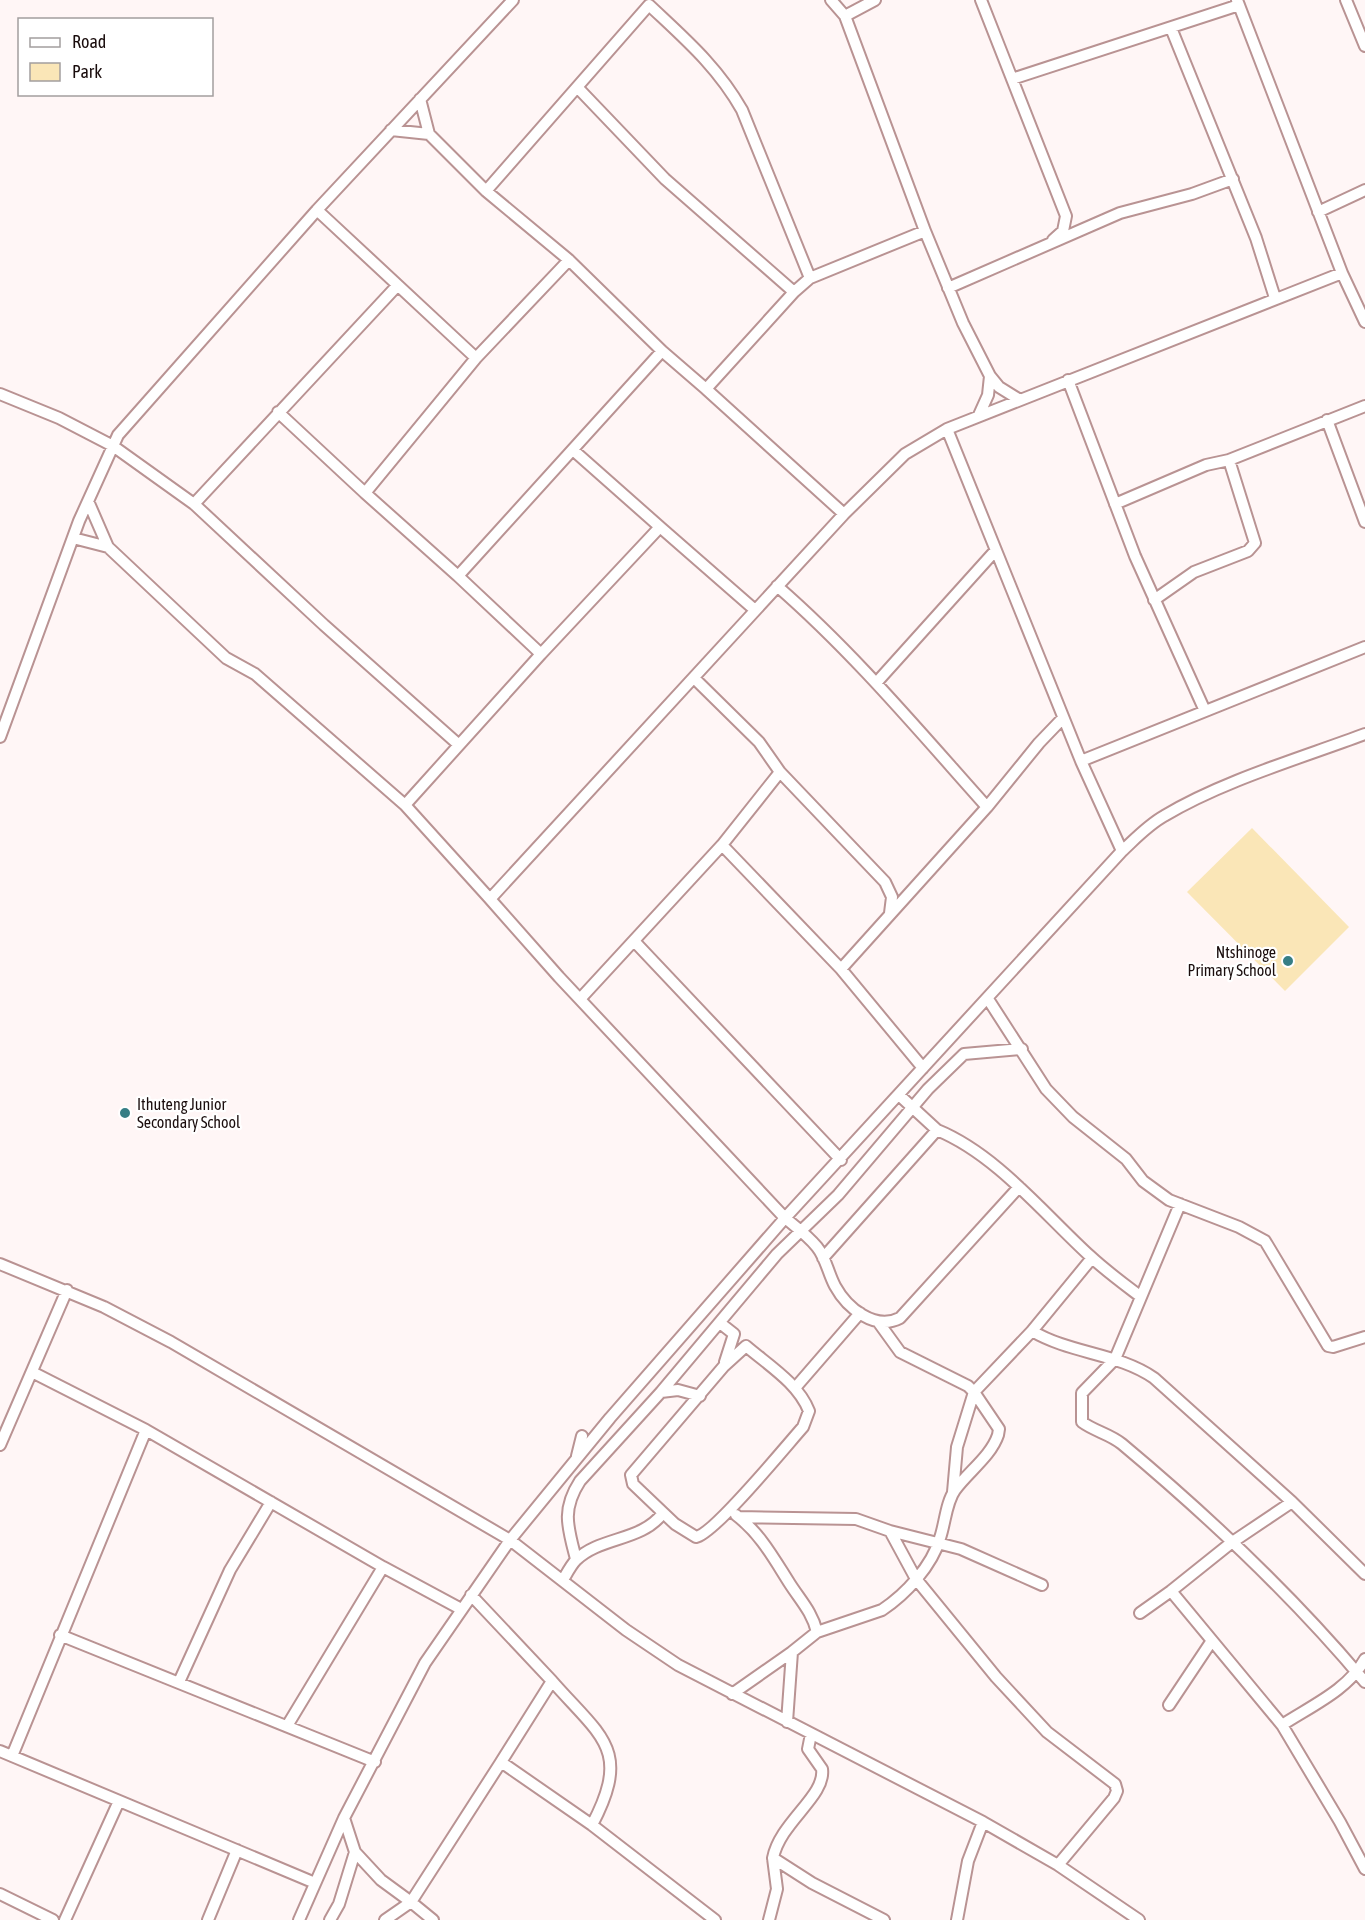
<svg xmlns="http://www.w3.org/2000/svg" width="1365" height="1920" font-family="'Asap Condensed',sans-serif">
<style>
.green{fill:#fae6b7}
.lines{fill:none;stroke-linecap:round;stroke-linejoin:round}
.minor-casing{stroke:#b99393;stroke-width:14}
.minor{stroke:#fff;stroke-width:10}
.poi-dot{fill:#367e85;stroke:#fff;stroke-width:2}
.labels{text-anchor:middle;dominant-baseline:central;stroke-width:4.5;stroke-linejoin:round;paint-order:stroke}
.poi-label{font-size:16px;fill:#1a0d0d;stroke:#fff;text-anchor:end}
</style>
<rect width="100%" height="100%" fill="#fff6f6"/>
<path class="green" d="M1252 828 1349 927 1285 991 1187 892Z"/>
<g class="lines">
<defs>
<path id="minor" d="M831 0 845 16 925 231 963 323 990 376 988 395 979 415
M981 0 1066 216 1063 231 1053 240
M1237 0 1342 273
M1346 0 1365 46
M845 16 875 0
M1171 28 1256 238 1275 298
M1012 79 1239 5
M577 87 665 179 794 292
M420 99 429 134 486 191 569 260 662 351 706 389
M391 130 429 134
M486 191 649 5C685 39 717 66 742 110L810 278
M317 210 476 358
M1318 212 1365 190
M948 288 1120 213 1192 194 1233 179
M990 376 999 387 1020 400
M1068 380 1135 556 1205 711
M0 394 59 418 113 446 194 504 396 287
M278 412 365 493
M1327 420 1365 522
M947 429 905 454 844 514 490 899 559 977 785 1218C796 1227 808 1236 817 1247 826 1258 828 1273 835 1286 847 1308 875 1331 900 1318L1019 1187
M1229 460 1365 406
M88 501 108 547 226 658 255 674 405 805 490 899
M194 504 324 625 459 745
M1115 504 1206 465 1229 460 1255 543 1248 551 1194 572 1154 600
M844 514 706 389 794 292 810 278 925 231
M660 527 755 610
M73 538 108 547
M458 576 365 493 476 358 569 260
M777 586C854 653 919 731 987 807
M541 654 660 527 573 450
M877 682 995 551
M0 737 79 521 118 435 317 210 513 0
M1081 761 1365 647
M780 772 885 882 892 897 890 913
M405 805 541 654 458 576 662 351
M722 845 841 969
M1122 851 1081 761 947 429 1342 273 1365 322
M634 941 841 1160
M580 999 722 845 780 772 759 742 694 678
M988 999 1046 1089 1073 1117 1126 1159 1143 1181 1169 1200 1239 1227 1265 1241 1328 1346 1333 1347 1365 1337
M923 1068 841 969 987 807 1039 743 1063 718
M937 1130C996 1154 1044 1214 1090 1256 1106 1271 1124 1284 1141 1297
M1180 1204 1115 1359 1082 1393V1422C1094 1431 1110 1434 1122 1444 1208 1516 1293 1596 1365 1682
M823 1258 937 1130 899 1095
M0 1264 104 1307 171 1342 510 1540 626 1630 678 1665 983 1822 1058 1865 1139 1920
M720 1323 734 1334 725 1362
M879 1323 900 1352 968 1386 974 1392 957 1447 953 1492
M1032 1331 1092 1258
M746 1346C768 1365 798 1383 809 1411L803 1427C786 1446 714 1534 696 1537L675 1524 633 1484 631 1475 724 1366Z
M32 1372 146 1430 383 1567 461 1609
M795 1388 860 1313
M661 1392 678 1390 700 1396
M0 1445 67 1290
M577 1456 582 1436
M1292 1502 1231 1543 1171 1591 1282 1725 1340 1822 1365 1869
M736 1515C761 1534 774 1559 790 1584 801 1601 812 1612 817 1632
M739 1517 856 1519 890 1531 961 1549 1042 1585
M890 1531 916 1579 996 1677 1047 1732 1115 1784 1117 1791 1114 1798 1058 1865
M576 1559C568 1528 561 1510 580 1481L661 1392 777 1254 838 1195 928 1089 964 1054 1022 1049
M563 1580C567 1573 571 1565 576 1560 601 1536 641 1542 663 1513
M471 1595 552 1681 501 1762 592 1825 715 1920
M1140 1613 1171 1591
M60 1635 375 1762
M552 1681C601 1737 632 1749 592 1825
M179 1682 230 1570 271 1502
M732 1694 792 1652
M1169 1705 1211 1642
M787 1722 792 1652 817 1632 882 1610C906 1594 932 1566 940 1538 945 1524 946 1502 955 1490 968 1472 991 1456 998 1435L999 1429 974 1392 1032 1331C1071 1354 1118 1353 1154 1378L1292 1502 1365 1574
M1282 1725C1311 1706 1348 1690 1365 1659
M287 1726 383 1567
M811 1734 808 1749 822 1769C826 1796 780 1822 773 1858L812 1883 884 1920
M0 1751 315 1883
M12 1756 146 1430
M344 1818 355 1852 381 1880 411 1902 501 1762
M0 1894 53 1920
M65 1920 119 1801
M208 1920 237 1850
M299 1920 344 1818 425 1663 510 1540 610 1418 785 1218 1122 851C1135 839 1148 825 1164 816 1222 781 1301 758 1365 734
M330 1920 339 1904 355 1852
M385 1920 411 1902 433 1920
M769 1920 777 1889 773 1858
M957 1920 968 1861 983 1822"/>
</defs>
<use href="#minor" class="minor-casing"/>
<use href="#minor" class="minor"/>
</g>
<g class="poi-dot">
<circle cx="1288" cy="961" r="6"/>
<circle cx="125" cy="1113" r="6"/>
</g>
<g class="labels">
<g class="poi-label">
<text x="1276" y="952">Ntshinoge<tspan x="1276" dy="18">Primary School</tspan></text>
<text x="137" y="1104" text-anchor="start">Ithuteng Junior<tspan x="137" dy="18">Secondary School</tspan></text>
</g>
</g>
<rect x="18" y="18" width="195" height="78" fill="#ffffff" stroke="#a39e9e" stroke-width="1.5"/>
<rect x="30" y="38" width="30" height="9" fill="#ffffff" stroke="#a39e9e" stroke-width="1.5"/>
<text x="72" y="48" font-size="18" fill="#1a0d0d">Road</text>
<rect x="30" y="63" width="30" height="18" fill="#fae6b7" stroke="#a39e9e" stroke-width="1.5"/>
<text x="72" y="78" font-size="18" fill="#1a0d0d">Park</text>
</svg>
